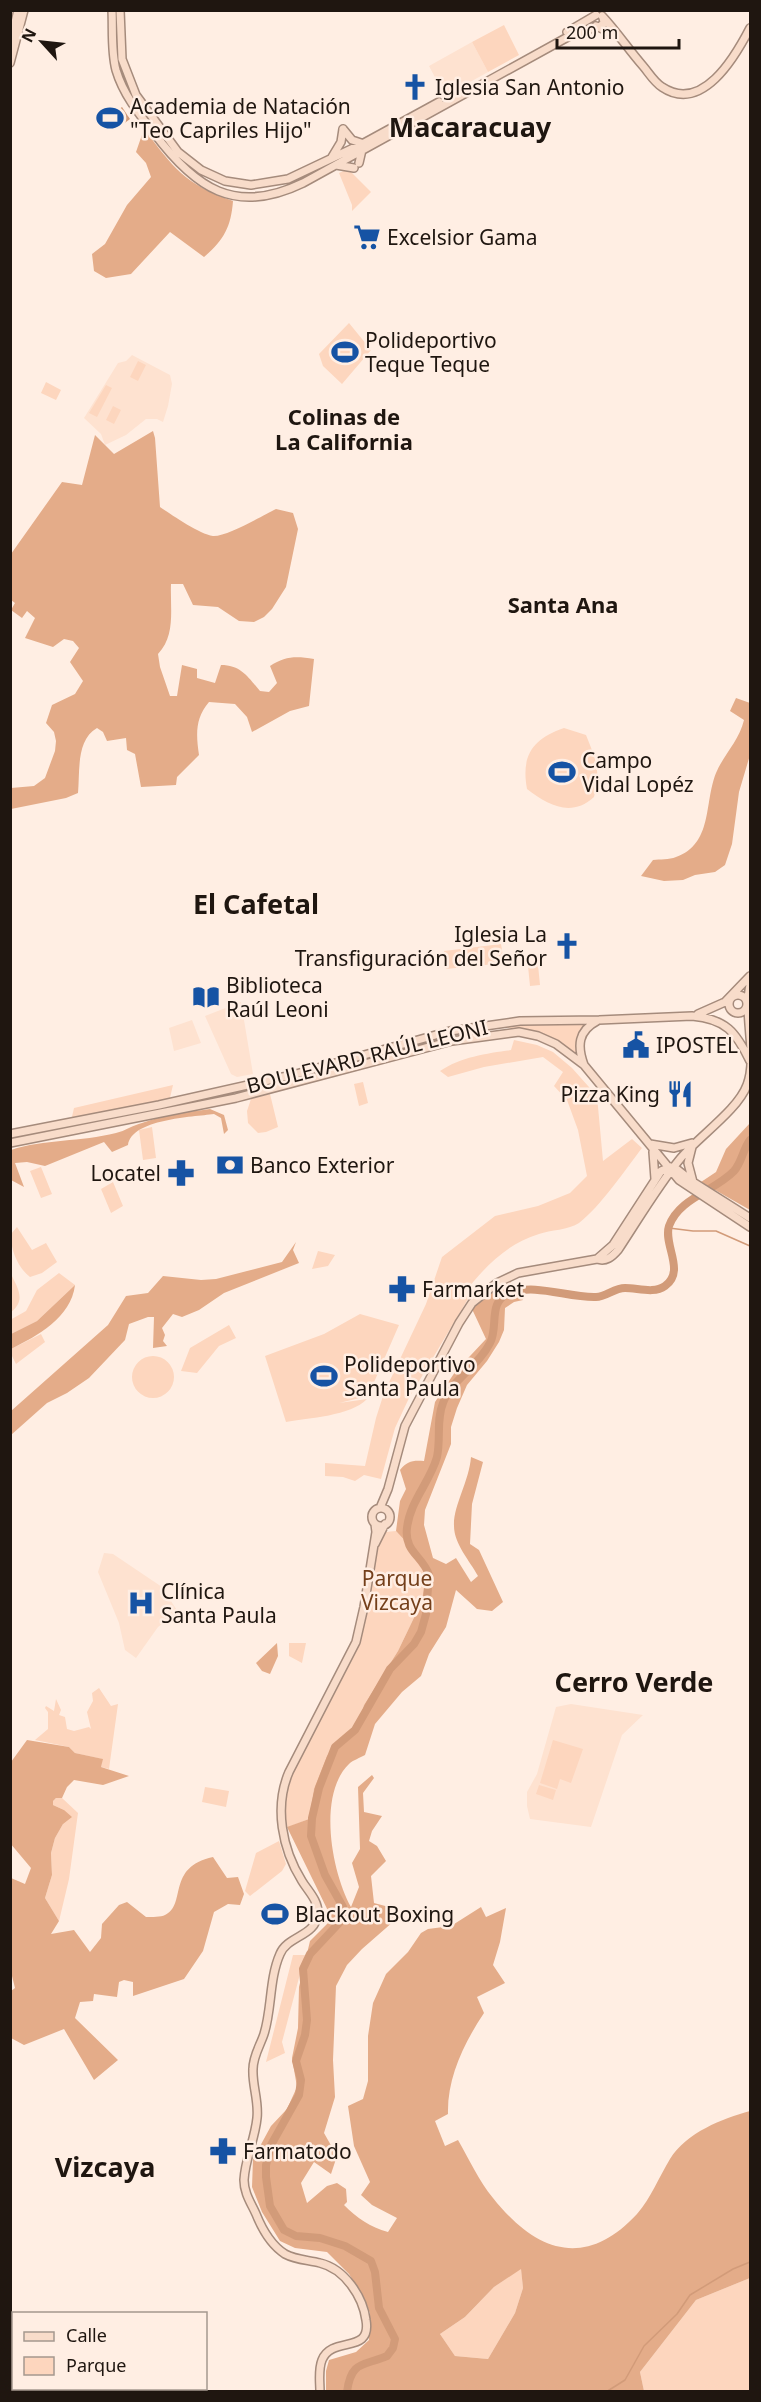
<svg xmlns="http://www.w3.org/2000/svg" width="761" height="2402" font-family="'Noto Sans',sans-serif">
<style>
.built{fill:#fee2d0}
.green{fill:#fdd6be}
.forest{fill:#e4ac89;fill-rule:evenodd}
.water{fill:#d29b79}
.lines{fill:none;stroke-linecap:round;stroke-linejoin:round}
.stream{stroke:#d29b79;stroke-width:1.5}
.river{stroke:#d29b79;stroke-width:8}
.secondary-casing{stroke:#a58b7c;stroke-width:10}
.secondary{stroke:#f8dcca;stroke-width:7}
.labels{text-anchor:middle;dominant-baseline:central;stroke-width:5;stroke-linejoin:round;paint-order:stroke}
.poi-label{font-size:21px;fill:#1f1610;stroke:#ffeee3;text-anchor:start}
.street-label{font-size:21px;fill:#1f1610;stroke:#ffeee3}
.park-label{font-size:21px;fill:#743f1a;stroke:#ffeee3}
.neighbourhood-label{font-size:22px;font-weight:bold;fill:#1f1610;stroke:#ffeee3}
.district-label{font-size:27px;font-weight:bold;fill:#1f1610;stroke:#ffeee3}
</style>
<rect width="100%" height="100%" fill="#ffeee3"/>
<path class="built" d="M472 42 488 72 445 96 429 66Z
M132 355 170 375 172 384 168 406 163 422 157 419H146L126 435 105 445 101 434 84 418 118 363 126 361Z
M241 1002 253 1074 237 1077 231 1074 205 1016Z
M192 1020 201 1043 174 1051 169 1028Z
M104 1553 113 1554 162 1587 178 1612 158 1627 136 1658 125 1650 119 1623 98 1572Z
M571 1704 643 1715 622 1735 591 1827 530 1819 527 1806V1792L537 1774 556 1707Z"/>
<path class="green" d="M504 25 519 55 488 72 472 42Z
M348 169 371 192 352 211V205L339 173Z
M349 323 371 350 342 384 323 366 319 354Z
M138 361 146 365 138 381 130 377Z
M46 382 61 390 56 400 41 393Z
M106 385 112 388 97 417 89 413Z
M113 406 121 410 114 424 106 420Z
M564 728 586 735C596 760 601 771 594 797 571 818 548 805 527 789 521 756 532 739 564 728Z
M501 944 504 963 446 969 444 951Z
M538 965 540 985 530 986 528 966Z
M515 1023H588L577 1043 578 1056C556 1037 532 1028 504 1028V1025Z
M514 1040 537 1045 553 1052 572 1068 597 1096 603 1161 632 1139 642 1148C625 1170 600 1207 579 1223 569 1230 550 1230 539 1234 506 1244 485 1267 464 1293L468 1299 409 1398 395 1428 381 1479 364 1475 355 1481 343 1477 325 1476V1463L365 1466 376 1418 384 1393 426 1304 442 1257 495 1216 538 1206 570 1193 587 1176 578 1130 567 1100 554 1086 563 1072 543 1057 484 1067 448 1077 440 1071C460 1057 488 1053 511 1050Z
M363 1082 368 1103 359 1106 354 1084Z
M173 1085 169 1102 71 1121 74 1108Z
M270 1094 278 1127 266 1132 258 1133 248 1123 247 1111 251 1099Z
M152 1127 156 1158 143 1160 139 1130Z
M41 1167 52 1194 41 1198 30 1171Z
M113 1182 123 1206 111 1213 101 1189Z
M17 1227 32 1250 46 1243 57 1262 42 1273 30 1277C18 1268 10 1249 11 1234Z
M318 1251 335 1255 328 1266 312 1269Z
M10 1272C17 1287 27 1300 11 1312Z
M59 1273 75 1285 37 1321 11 1334 10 1320 26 1311 37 1290Z
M360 1314 399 1325 368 1396 339 1403 367 1399C351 1416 308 1418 286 1422L265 1356 324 1334Z
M229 1325 236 1338 219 1346 197 1373 181 1371 190 1348Z
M41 1334 45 1342 16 1364 11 1354V1349Z
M132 1377a21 21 0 1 1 42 0a21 21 0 1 1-42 0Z
M396 1531 408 1544 426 1573 422 1601 398 1651 364 1705 360 1719 340 1740 314 1789 309 1819 286 1828 283 1815 288 1779 354 1655 360 1640 379 1542 385 1532Z
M289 1643H306L302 1663 289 1656Z
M99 1688 111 1706 118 1704 109 1769 101 1767 102 1759 75 1753 69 1747 35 1740 48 1729V1712L45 1708 46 1706 54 1711 56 1699 61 1710 59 1715 65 1717 67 1729 74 1731 89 1727 91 1729 87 1712 93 1701 92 1693Z
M553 1740 583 1749 571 1783 560 1779 557 1789 540 1783Z
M539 1785 556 1790 553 1800 536 1794Z
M205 1787 229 1791 226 1807 202 1802Z
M56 1798H62L78 1813 69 1879 59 1921 45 1898 52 1875 51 1853 55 1838 63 1824 64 1810 53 1805V1801Z
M279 1841 286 1864 282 1871 250 1896 245 1891 256 1853Z
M293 1955H305L282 2042 285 2053 266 2062Z
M521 2268 523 2288 515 2313 488 2359 455 2356 440 2334 465 2317 494 2287Z
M750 2278V2391H644L640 2372 696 2300Z"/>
<path class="forest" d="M144 129C174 168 184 184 233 201 231 227 224 240 204 257L170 232 131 274 106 278 94 271 92 254 105 244 127 205 151 177 146 163 136 152Z
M153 431 155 438 160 507C172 515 199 534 213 536 226 537 262 516 276 509L293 513 298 529 286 587 272 609 264 617 254 622 239 621 218 607 193 605 183 584H171C170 609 176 635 158 654L160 667 170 696H177L182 665 197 669V678L215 683 221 665C241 665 248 677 260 691L269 692 277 683 270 666C285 656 296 656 314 659L309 706 290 711 252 732 247 717 235 704 209 702C195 718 196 735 199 755L177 777 176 785 141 787 135 754 127 750 126 738 107 741 103 732 97 728C76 740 80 771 78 793L66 798 11 809V788L34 786 45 778 55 751 56 741 54 732 46 723 52 705 75 694 83 681 70 662 79 648 73 641 64 639 53 647 25 638 35 618 27 611 22 618 11 610 15 603 11 600V554L62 482 82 485 95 435 114 454Z
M736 698 750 703V755L739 792 732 844 725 865 715 872 695 875 683 880 664 881 641 876 653 860C660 859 669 860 676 857 713 844 704 803 716 773 724 754 739 741 744 720L730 711Z
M210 1109 224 1115 228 1130 224 1134 221 1118 214 1114C192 1117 132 1119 128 1145L112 1152 104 1142 45 1166 27 1162 15 1163 24 1187 11 1180V1150C44 1139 81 1142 116 1133 125 1131 133 1125 142 1123 164 1115 187 1112 210 1109Z
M750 1123V1210L701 1182 716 1172 726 1149Z
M296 1242 293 1250 299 1263 224 1293 199 1310 182 1317 173 1314 162 1328 165 1335 163 1341 167 1346 153 1348 154 1317H148L129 1324 125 1340 89 1378 67 1393 47 1403 11 1435V1411L108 1325 126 1296 148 1293 163 1276 201 1280 216 1279 282 1262Z
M507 1277 523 1300 514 1302 505 1308 504 1330 499 1342 487 1361 467 1385 457 1408 451 1427V1444L425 1510 424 1525 433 1558 446 1564 456 1558 471 1582 478 1576C470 1561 454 1544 454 1526 453 1506 469 1482 471 1457L483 1462 472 1504 470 1544 479 1550 503 1602 492 1611 477 1609 456 1590 446 1627 429 1654 421 1676 402 1692 375 1724 365 1755C360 1758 353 1760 349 1764 317 1795 332 1873 351 1907L359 1887 352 1863 360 1849 358 1787 372 1775 374 1778 363 1793 364 1812 382 1816 372 1831 369 1841 377 1846 386 1861 371 1876 374 1903 389 1907 394 1921 362 1949 347 1965 336 1986 333 2060 335 2097 324 2133 337 2156 331 2174 314 2162 301 2183 307 2203 327 2186 337 2183 346 2189 347 2202 344 2205C357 2218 370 2227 388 2232L397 2218 372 2205 361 2195 370 2182 354 2146 348 2106 363 2099 368 2081V2036L373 2003 386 1974 408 1952 421 1933 428 1929 451 1926 481 1907 486 1917 506 1908 500 1942 493 1965 505 1983 477 1997 484 2013C464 2043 447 2078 448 2114L435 2121 445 2146 458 2140C469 2159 479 2181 493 2198 536 2252 585 2270 637 2214 651 2198 659 2177 670 2159 687 2132 722 2119 750 2111V2278L696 2300 640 2372 644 2391H326V2371L329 2360 356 2352 369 2340 370 2313 364 2298 349 2274 327 2252 295 2248 280 2241 262 2212 252 2187 253 2159 271 2126 287 2109 297 2087 292 2058 298 2028 299 1987 310 1941 332 1919 287 1827 309 1819 314 1789 327 1756 360 1719 364 1705 398 1651 422 1601 426 1573 408 1544 396 1531 400 1501 406 1489 400 1470C407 1461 413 1460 424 1461L435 1402 455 1372 486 1339 472 1309 489 1290ZM521 2269 523 2288 515 2313 488 2359 455 2356 440 2334 465 2317 494 2287Z
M75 1285C71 1318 37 1336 11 1349V1334L37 1321Z
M277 1643 278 1656 270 1674 262 1671 256 1663Z
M27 1740 69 1747 75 1753 103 1759 101 1767 129 1776 103 1785 74 1780 67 1787 62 1798H56L53 1801V1805L64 1810 72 1817 63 1824 55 1838 51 1853 52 1875 45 1898 59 1921 51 1934 74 1930 90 1952 101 1938 102 1924 119 1905 127 1902 146 1917C152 1917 161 1917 165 1915 187 1905 166 1867 213 1857L227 1878 238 1877 244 1894 240 1905 228 1904 214 1912 203 1951 184 1979 133 1996V1982L124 1980 119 1982 117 1997 94 1994 93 2001 80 2002 75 2018 118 2060 94 2080 64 2029 24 2045 11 2038V1991L15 1988 10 1968 11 1878 25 1884 31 1868 10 1843 11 1762Z"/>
<path class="water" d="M122 107 130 119 122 125 114 113Z"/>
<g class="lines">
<path class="stream" d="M669 1228 693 1231H716L750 1246
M606 2392 625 2380 644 2346 677 2314 690 2295 733 2269 750 2262"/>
<path class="river" d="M347 2392C351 2360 364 2366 387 2356L393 2348 395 2339 379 2308 375 2272 371 2261 345 2246 320 2238 296 2236 284 2230 270 2206 266 2177V2165L271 2145 299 2095 301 2080 296 2061 305 2035 307 2020 303 1969 310 1954 340 1922 343 1907 325 1875 311 1836 312 1818 319 1788 335 1747 355 1730 390 1669 414 1644 421 1632 426 1614 429 1575C423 1556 404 1552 407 1528 410 1501 430 1482 437 1457 441 1439 436 1420 443 1403 451 1380 478 1367 490 1343 499 1326 487 1301 510 1293 536 1283 568 1298 596 1297 606 1297 614 1288 625 1288 638 1288 654 1294 665 1286 686 1271 663 1245 669 1226 679 1198 715 1191 734 1171 742 1162 743 1149 750 1140"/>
<defs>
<path id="secondary" d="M112 10C113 30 111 51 116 70 123 94 139 114 154 133 195 188 235 216 303 183L575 33 601 26 604 22 603 18
M120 10 122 59 136 95 178 152 201 170 225 181 251 185 288 179 364 143 439 102
M602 16C617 32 629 50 643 66 649 73 654 82 662 87 702 114 735 57 750 28
M596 26 618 36
M567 32 596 15
M10 43 18 10
M10 63 24 10
M343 129 352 140 361 143
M332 157 341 142 343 129
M359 163 362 150
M336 165 354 168
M729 1004a9 9 0 1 1 18 0a9 9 0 1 1-18 0Z
M698 1014 725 1002 750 976
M584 1065C577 1046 578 1031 597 1021
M10 1134 159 1105 296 1074 450 1031 520 1021 599 1020 692 1016C726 1019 736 1032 750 1061
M10 1143 236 1098 452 1041 519 1032 538 1036 556 1044 584 1065 679 1180 750 1227
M650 1144 674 1148 692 1143
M692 1147 688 1163 693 1182
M653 1152 655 1179
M674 1167 693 1182 750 1218
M597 1259 613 1245 661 1171 670 1167
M380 1508 388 1489 405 1426 459 1323 472 1303 497 1283 518 1273 597 1259C606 1262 612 1257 618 1250 638 1220 657 1187 680 1159 698 1137 738 1110 747 1085 758 1057 743 1016 750 985
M372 1517a9 9 0 1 1 18 0a9 9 0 1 1-18 0Z
M375 1544 385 1524
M320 2392C320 2381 318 2370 322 2360 332 2335 372 2355 366 2320 363 2297 345 2269 320 2263 309 2260 296 2260 285 2254 271 2245 262 2229 256 2214 251 2203 244 2193 244 2180 245 2159 255 2139 257 2118 259 2101 252 2085 253 2069 253 2056 260 2046 264 2034 272 2009 269 1979 280 1954 288 1935 316 1937 318 1913 318 1900 308 1891 302 1881 282 1849 274 1807 289 1772L356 1642 364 1607 376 1532 375 1524"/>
</defs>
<use href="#secondary" class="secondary-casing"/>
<use href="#secondary" class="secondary"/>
</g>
<defs>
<symbol id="church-bare" viewBox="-9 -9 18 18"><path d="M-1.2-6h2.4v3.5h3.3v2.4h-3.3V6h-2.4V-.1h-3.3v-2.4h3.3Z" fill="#1653a4" stroke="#ffeee3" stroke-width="2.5" paint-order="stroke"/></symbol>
<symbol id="stadium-bare" viewBox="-9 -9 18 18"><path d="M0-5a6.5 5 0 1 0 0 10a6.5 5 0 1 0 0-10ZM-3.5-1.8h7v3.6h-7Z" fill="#1653a4" stroke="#ffeee3" stroke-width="2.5" paint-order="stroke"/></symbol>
<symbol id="supermarket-bare" viewBox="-9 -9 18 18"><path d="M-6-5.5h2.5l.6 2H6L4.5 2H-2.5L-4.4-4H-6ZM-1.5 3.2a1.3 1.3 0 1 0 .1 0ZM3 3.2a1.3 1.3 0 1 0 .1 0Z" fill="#1653a4" stroke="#ffeee3" stroke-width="2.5" paint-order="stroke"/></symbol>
<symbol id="library-bare" viewBox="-9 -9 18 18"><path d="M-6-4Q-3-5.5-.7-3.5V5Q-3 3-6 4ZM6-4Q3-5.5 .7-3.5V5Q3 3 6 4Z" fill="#1653a4" stroke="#ffeee3" stroke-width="2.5" paint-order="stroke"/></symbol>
<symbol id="civic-bare" viewBox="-9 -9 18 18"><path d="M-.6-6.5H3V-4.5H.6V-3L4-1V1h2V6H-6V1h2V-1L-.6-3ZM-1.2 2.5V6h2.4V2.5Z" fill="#1653a4" stroke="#ffeee3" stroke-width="2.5" paint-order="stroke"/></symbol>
<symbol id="restaurant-bare" viewBox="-9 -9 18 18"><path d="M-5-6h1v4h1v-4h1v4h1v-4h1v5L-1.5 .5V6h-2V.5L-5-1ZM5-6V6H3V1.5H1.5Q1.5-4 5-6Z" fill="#1653a4" stroke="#ffeee3" stroke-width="2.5" paint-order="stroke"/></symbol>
<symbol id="bank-bare" viewBox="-9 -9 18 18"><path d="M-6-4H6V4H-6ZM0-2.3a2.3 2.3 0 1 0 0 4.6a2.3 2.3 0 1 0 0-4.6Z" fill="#1653a4" stroke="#ffeee3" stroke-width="2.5" paint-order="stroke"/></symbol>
<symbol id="pharmacy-bare" viewBox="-9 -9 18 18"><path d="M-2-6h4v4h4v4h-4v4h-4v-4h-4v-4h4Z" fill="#1653a4" stroke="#ffeee3" stroke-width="2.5" paint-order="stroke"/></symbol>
<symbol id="hospital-bare" viewBox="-9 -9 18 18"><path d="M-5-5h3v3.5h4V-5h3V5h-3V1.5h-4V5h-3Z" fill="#1653a4" stroke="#ffeee3" stroke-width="2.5" paint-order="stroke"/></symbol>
</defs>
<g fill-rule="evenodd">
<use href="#church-bare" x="396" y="68" width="38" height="38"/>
<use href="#stadium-bare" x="91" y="99" width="38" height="38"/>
<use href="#supermarket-bare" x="348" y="218" width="38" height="38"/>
<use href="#stadium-bare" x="326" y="333" width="38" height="38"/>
<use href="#stadium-bare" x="543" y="753" width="38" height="38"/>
<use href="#church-bare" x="548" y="927" width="38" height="38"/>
<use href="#library-bare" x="187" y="978" width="38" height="38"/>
<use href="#civic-bare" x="617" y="1026" width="38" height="38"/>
<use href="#restaurant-bare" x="661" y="1075" width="38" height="38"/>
<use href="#bank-bare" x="211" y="1146" width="38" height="38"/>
<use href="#pharmacy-bare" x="162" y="1154" width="38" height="38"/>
<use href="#pharmacy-bare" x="383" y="1270" width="38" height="38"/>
<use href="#stadium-bare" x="305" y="1357" width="38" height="38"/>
<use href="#hospital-bare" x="122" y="1584" width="38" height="38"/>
<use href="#stadium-bare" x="256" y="1895" width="38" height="38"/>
<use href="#pharmacy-bare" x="204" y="2132" width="38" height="38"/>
</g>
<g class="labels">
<g class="poi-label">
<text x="435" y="87">Iglesia San Antonio</text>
<text x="130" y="106">Academia de Natación<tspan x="130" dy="24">"Teo Capriles Hijo"</tspan></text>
<text x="387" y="237">Excelsior Gama</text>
<text x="365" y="340">Polideportivo<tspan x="365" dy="24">Teque Teque</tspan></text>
<text x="582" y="760">Campo<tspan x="582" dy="24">Vidal Lopéz</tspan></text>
<text x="547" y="934" text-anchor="end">Iglesia La<tspan x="547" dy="24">Transfiguración del Señor</tspan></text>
<text x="226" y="985">Biblioteca<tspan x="226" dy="24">Raúl Leoni</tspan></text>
<text x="656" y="1045">IPOSTEL</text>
<text x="660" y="1094" text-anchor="end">Pizza King</text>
<text x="250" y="1165">Banco Exterior</text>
<text x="161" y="1173" text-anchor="end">Locatel</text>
<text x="422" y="1289">Farmarket</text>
<text x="344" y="1364">Polideportivo<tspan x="344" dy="24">Santa Paula</tspan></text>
<text x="161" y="1591">Clínica<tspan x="161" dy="24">Santa Paula</tspan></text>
<text x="295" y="1914">Blackout Boxing</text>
<text x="243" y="2151">Farmatodo</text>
</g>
<g class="street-label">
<text transform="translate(367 1056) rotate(-14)">BOULEVARD RAÚL LEONI</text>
</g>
<g class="park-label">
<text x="397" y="1578">Parque<tspan x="397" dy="24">Vizcaya</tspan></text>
</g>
<g class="neighbourhood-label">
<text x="344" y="416">Colinas de<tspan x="344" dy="25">La California</tspan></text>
<text x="563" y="604">Santa Ana</text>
</g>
<g class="district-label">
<text x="470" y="126">Macaracuay</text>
<text x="256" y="903">El Cafetal</text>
<text x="634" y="1681">Cerro Verde</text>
<text x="105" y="2166">Vizcaya</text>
</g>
</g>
<rect width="761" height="2402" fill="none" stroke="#1f1610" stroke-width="24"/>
<rect x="12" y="2312" width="195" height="78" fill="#ffeee3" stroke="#a5988f" stroke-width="1.5"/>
<rect x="24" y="2332" width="30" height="9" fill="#f8dcca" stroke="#a5988f" stroke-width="1.5"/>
<text x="66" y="2342" font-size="18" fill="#1f1610">Calle</text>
<rect x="24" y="2357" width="30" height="18" fill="#fdd6be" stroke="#a5988f" stroke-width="1.5"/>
<text x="66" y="2372" font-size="18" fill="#1f1610">Parque</text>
<g transform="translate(42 42) rotate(297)" stroke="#ffeee3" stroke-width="4.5" paint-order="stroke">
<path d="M0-4.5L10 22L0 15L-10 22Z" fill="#1f1610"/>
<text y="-9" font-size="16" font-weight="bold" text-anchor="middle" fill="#1f1610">N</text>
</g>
<path d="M557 39v9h122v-9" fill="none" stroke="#1f1610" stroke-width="3"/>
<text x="566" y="39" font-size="18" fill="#1f1610" stroke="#ffeee3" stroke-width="4.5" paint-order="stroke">200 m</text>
</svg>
